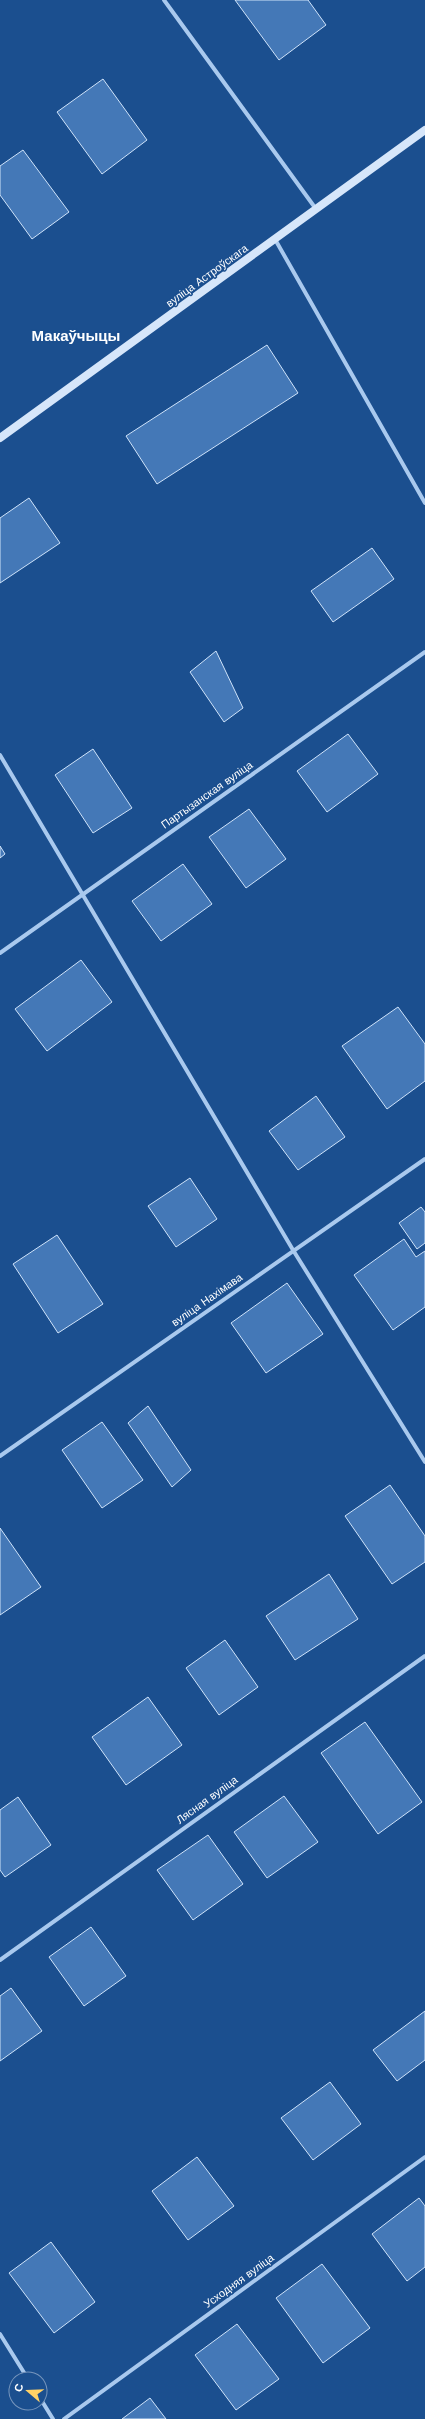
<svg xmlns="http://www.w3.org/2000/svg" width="425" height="2419" font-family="'Work Sans',sans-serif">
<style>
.building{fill:#4478b7;stroke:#cfe3fa}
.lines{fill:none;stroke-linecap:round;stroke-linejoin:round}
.street{stroke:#a9c9ee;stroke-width:4}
.secondary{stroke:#d6e6fa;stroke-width:8}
.labels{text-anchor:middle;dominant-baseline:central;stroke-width:3;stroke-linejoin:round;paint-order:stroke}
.street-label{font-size:11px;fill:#fff;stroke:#1b4f8f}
.district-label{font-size:15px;font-weight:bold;fill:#fff;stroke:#1b4f8f}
</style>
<rect width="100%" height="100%" fill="#1b4f8f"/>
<path class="building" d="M235 0H308L326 25 279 60Z
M103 79 147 140 102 174 57 112Z
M23 150 69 212 32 239 0 195V166Z
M267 345 298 393 157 484 126 436Z
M29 498 60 543 0 583V518Z
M372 548 394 579 333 622 311 591Z
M216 651 243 708 224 722 190 672Z
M348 734 378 774 327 812 297 771Z
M93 749 132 808 93 833 55 775Z
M249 809 286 859 246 888 209 837Z
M0 846 5 854 0 858Z
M183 864 212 904 161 941 132 901Z
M81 960 112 1002 47 1051 15 1009Z
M398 1007 425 1044V1081L387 1109 342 1046Z
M316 1096 345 1137 298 1170 269 1131Z
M190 1178 217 1219 176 1247 148 1206Z
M421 1207 425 1212V1243L417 1249 399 1223Z
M57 1235 103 1304 58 1333 13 1264Z
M404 1239 416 1257 425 1251V1307L393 1330 354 1275Z
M287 1283 323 1334 266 1373 231 1323Z
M148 1406 191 1470 172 1487 128 1423Z
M102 1422 143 1480 102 1508 62 1450Z
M390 1485 425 1536V1562L392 1584 345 1516Z
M0 1528 41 1587 0 1615Z
M329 1574 358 1619 295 1660 266 1616Z
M225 1640 258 1687 219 1715 186 1668Z
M148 1697 182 1745 126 1785 92 1737Z
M365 1722 422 1802 378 1834 321 1753Z
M284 1796 318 1842 267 1878 234 1832Z
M18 1797 51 1845 5 1877 0 1870V1810Z
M208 1835 243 1884 193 1920 157 1870Z
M91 1927 126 1976 84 2006 49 1957Z
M11 1988 42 2031 0 2061V1996Z
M425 2011V2060L397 2081 373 2050Z
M330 2082 361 2124 313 2160 281 2118Z
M197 2157 234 2206 188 2240 152 2191Z
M419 2198 425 2206V2267L407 2281 372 2234Z
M51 2242 95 2302 54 2333 9 2273Z
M322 2264 370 2328 323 2363 276 2298Z
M237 2324 279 2379 236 2410 195 2355Z
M150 2398 166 2419H122Z"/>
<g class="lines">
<path class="street" d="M164 0 316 209
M276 241 425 503
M0 755 293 1250 425 1462
M0 953 425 652
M0 1456 425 1159
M0 1960 425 1656
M0 2334 28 2379
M40 2398 53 2419
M64 2419 425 2157"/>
<path class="secondary" d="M0 438 425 130"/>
</g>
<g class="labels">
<g class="street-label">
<text transform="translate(207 276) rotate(-36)">вуліца Астроўскага</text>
<text transform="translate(207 795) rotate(-35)">Партызанская вуліца</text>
<text transform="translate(207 1300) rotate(-35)">вуліца Нахімава</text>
<text transform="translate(207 1800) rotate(-36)">Лясная вуліца</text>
<text transform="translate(239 2281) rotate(-36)">Усходняя вуліца</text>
</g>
<g class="district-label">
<text x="76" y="336">Макаўчыцы</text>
</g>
</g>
<g transform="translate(28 2391) rotate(289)"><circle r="19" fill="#1b4f8f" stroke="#7695bc"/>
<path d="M0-3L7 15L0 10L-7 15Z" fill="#ffd166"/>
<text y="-6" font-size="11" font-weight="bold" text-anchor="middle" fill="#ffffff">С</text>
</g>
</svg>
